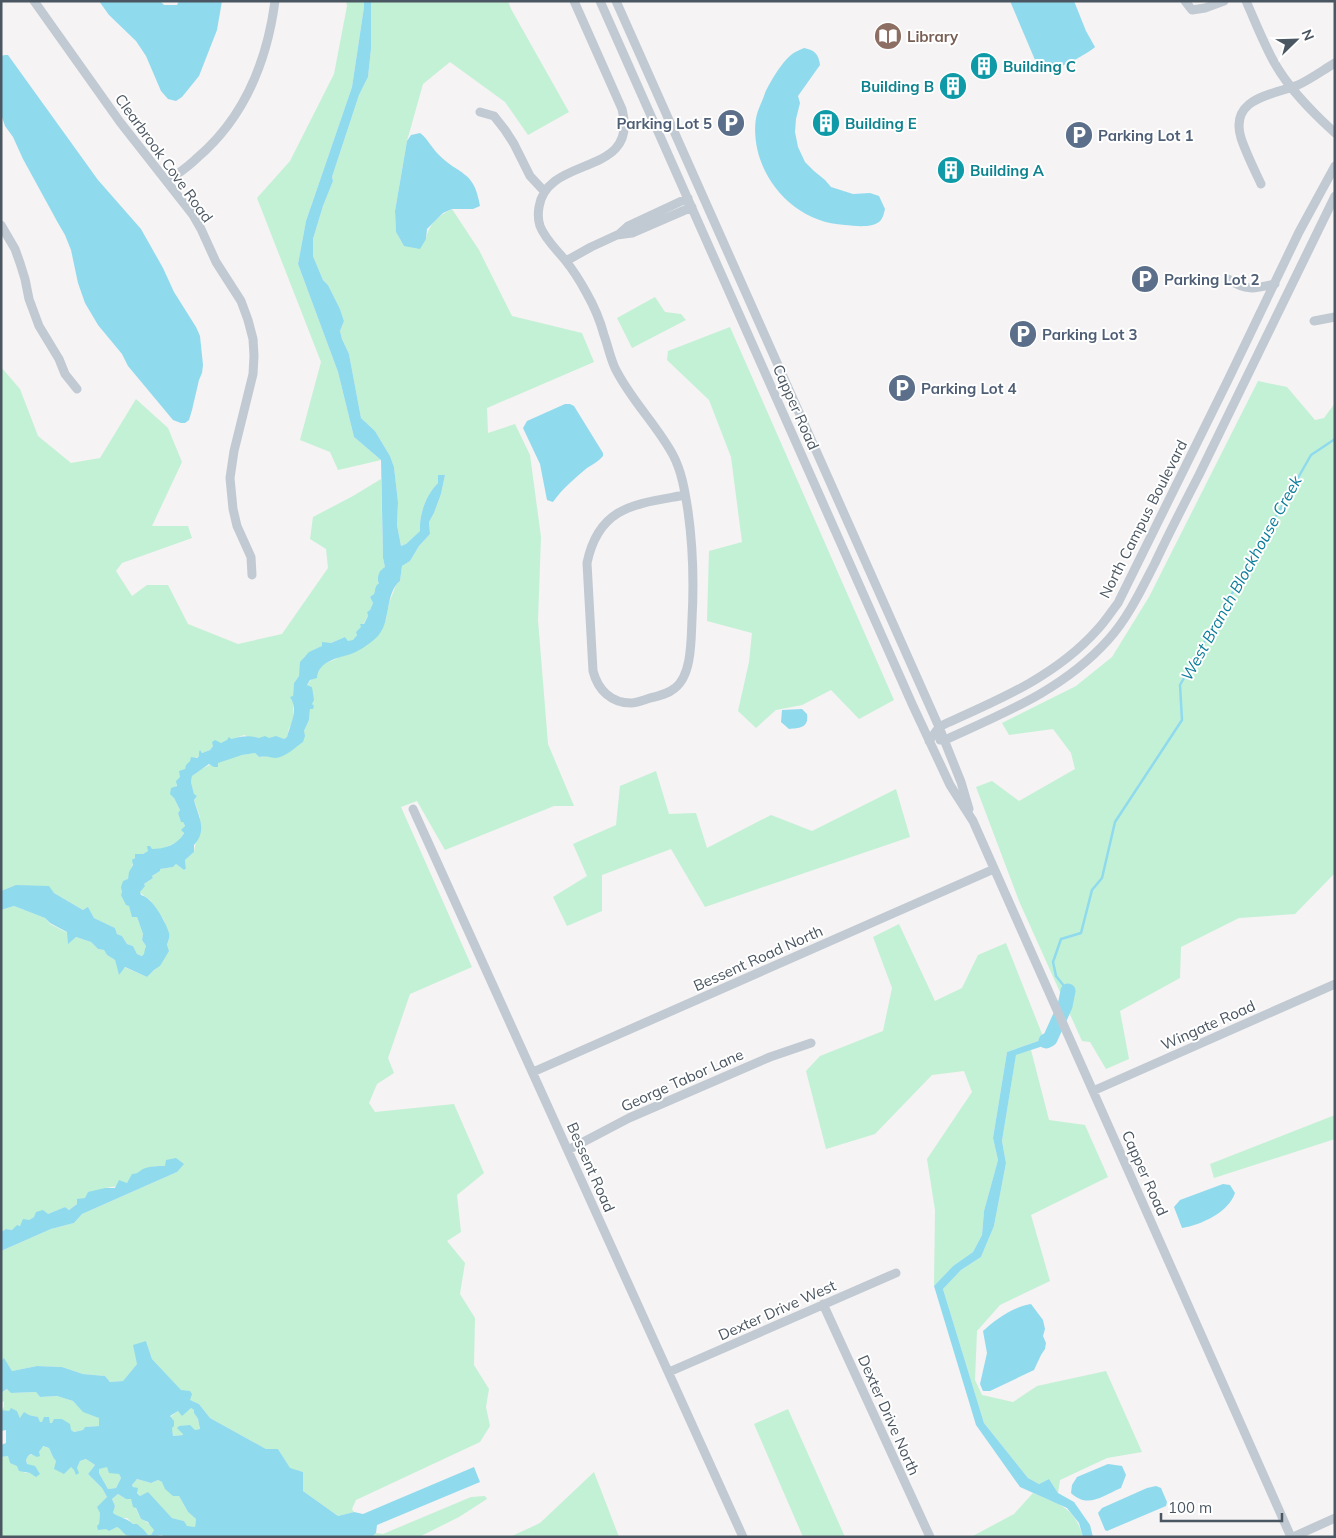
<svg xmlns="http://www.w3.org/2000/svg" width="1336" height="1538" font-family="Mulish,sans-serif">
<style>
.green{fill:#c3f1d5}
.water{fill:#90daee;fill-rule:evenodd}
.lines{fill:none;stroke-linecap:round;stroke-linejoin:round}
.stream{stroke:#90daee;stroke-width:2.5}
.river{stroke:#90daee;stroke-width:15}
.minor{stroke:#c1cad2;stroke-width:9}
.labels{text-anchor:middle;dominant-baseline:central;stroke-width:4;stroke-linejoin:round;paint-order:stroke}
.education-label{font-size:15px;font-weight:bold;fill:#785e54;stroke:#fff;text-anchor:start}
.culture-label{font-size:15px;font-weight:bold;fill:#0d838f;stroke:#fff;text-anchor:start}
.service-label{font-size:15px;font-weight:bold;fill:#4e5e75;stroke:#fff;text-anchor:start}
.street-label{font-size:15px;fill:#4a5661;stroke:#fff}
.water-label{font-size:16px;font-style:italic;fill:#0c7c9b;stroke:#fff}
</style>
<rect width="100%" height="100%" fill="#f5f3f3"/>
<path class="green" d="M346 1H364V7L352 87 306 221 298 264 338 372 354 437 381 460 338 470 330 452 300 440 321 362 257 198 290 161 334 74 347 6Z
M371 1H508L511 9 569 112 528 135 505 102 450 62 423 84 407 141 395 211 396 232 404 246 426 239C428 225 439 215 452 209L479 250 512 316 582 333 594 362 487 408 488 433 515 424 530 455 541 537 538 620 548 744 574 806H554L445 850 417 801 401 807 472 967 410 994 388 1058 394 1073 377 1084 369 1103 375 1112 454 1104 484 1173 457 1195 461 1232 447 1241 465 1263 460 1294 475 1318 474 1365 489 1389 486 1407 490 1426 480 1442 356 1500 352 1509 354 1512 338 1516 303 1491V1472L290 1469 278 1449H266L210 1418 199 1404 189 1400 152 1359 146 1341 137 1364 123 1381 110 1382 105 1376 83 1374 62 1367 37 1366 12 1371 4 1359 1 1361V1251L51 1229 74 1223 82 1214 177 1172C162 1165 151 1164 137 1174 133 1177 130 1182 125 1184 118 1187 113 1186 106 1188 95 1190 78 1203 69 1210L65 1207 48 1214 34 1217 12 1230 6 1229 1 1232V910L14 906 45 918 50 924 76 937 91 942 98 949 104 950 107 955 115 960 119 974 124 967 147 977 154 970 160 966 169 939 164 920 150 900 139 892 143 888 144 884 153 878 152 876 160 871V869L173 867 176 864 184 870H186L185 860 194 852 200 817 194 800 197 796 194 795 191 782 192 776C206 763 236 755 255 753L259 757C275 755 289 750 303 742L304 731 309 720 310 709 312 704V687L307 685 323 664 336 659 339 657 353 653 386 620 389 603 396 585 400 581 402 566 410 561 419 546 430 534 429 522 434 513 441 494 445 475H438V483C426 495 419 514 420 531L406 544 401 546 397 525 398 502 394 467 390 456 375 431 361 418 349 354 342 339 340 331 344 321 340 309 328 285 323 280 313 256V239L323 206 333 181 332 177 359 95 368 77 371 49Z
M655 297 665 312 681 314 686 320 632 348 617 318Z
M730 327 894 700 859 719 831 690 802 705 776 710 756 728 738 711 749 662 752 633 707 621 709 551 742 542 731 457 709 400 667 360 668 351Z
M1 367 20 389 38 436 71 463 100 458 136 399 168 428 182 462 152 526H188L192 538 122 563 116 571 132 596 147 585H168L188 624 238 644 282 634 328 568 326 549 310 539 313 517 353 496 381 479 383 558 385 567 374 595 370 597 373 603 370 610 367 612 368 616C363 625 358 633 353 641H348L345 637 310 652 309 654 304 657 299 676 294 683 293 700V722L289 728 287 737 284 739 259 738 256 737 251 738 244 735 213 746 210 750 202 753 200 751 199 756 190 761 177 783 174 798 180 810 178 813 181 821 183 822 185 827 181 840 162 849H152L143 854H136L128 879 129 906 137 917 143 934 142 940 146 946 145 949V954L143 956 137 954 133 946 127 944 122 936 117 934 115 928 94 918 88 908 83 910 54 893 17 885 1 891Z
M1258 381 1287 387 1315 420 1324 418 1335 403V459L1334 460 1335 463V873L1295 914 1239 918 1181 947 1180 978 1120 1011 1129 1059 1106 1069 1090 1042 1082 1041 1019 901 976 787 992 781 1019 801 1075 769 1071 753 1053 729 1009 735 1002 723 1076 686 1112 657 1149 597Z
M656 771 669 814 696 813 707 848 771 815 812 831 896 789 910 837 705 907 671 849 602 875V911L567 926 553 897 587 876 573 844 616 825 620 786Z
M899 924 935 1001 962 988 978 955 1006 943 1044 1039 1007 1052 993 1138 998 1160 984 1211 982 1235 973 1252 953 1266 934 1286 935 1210 927 1159 972 1092 964 1071 932 1075 875 1134 826 1149 806 1071 820 1056 883 1031 892 988 873 937Z
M1031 1050 1049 1120 1085 1125 1108 1177 1031 1215 1050 1281 1000 1305 977 1331 975 1380 982 1395 1013 1402 1037 1386 1106 1371 1142 1452 1107 1458 1060 1480 1058 1493 1049 1479 1039 1484 1028 1478 984 1423 943 1289 961 1270 981 1257 994 1226 1006 1163 1002 1141 1016 1054Z
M1335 1115V1139L1214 1178 1210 1164Z
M8 1389 11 1393 36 1392 40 1397 57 1396 73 1401 84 1412 99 1417V1426L85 1427 83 1430 74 1432 52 1423 40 1422 38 1417 29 1415 20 1418 17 1411 11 1409 9 1412 1 1410 4 1407V1402L1 1401V1393Z
M191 1408 195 1410 194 1413 198 1419 200 1429 184 1434 183 1435 173 1436 170 1417 178 1411Z
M788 1409 845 1537H803L754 1424Z
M42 1446 49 1448 53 1457 71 1466 74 1470 77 1468 80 1461 86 1459 95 1465 88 1474 102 1488 107 1497 100 1513 99 1524 109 1531 117 1527C123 1530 125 1534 132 1537H1V1457L8 1456 25 1473H30L26 1460 28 1456 39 1452Z
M107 1466 119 1474 121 1478 116 1488 108 1489 99 1473V1468Z
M594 1472 619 1537H510L540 1523Z
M137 1479 151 1483 158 1480 162 1482 179 1496 188 1512 196 1519 195 1527H187L184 1521 172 1518 148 1493 140 1496 132 1485Z
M1033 1493C1060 1505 1074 1506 1083 1537H971L1014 1514Z
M118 1494 126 1499H131L141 1519C147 1522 151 1524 154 1530L151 1535H148L144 1530 133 1524 127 1518H119L113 1513 115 1506 112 1499Z
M485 1496 487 1499 459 1517 419 1537H372L376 1533 383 1534 471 1497Z"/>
<path class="water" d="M99 1H160L164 5H177L179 1H222L217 30 199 76 182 97 176 101 168 99 161 91 146 56 136 41 109 15Z
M364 1H371V49L368 77 359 95 332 177 333 181 323 206 313 239V256L323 280 328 285 340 309 344 321 340 331 342 339 349 354 361 418 375 431 390 456 394 467 398 502 397 525 401 546 406 544 420 531C419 514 426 495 438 483V475H445L441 494 434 513 429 522 430 534 419 546 410 561 402 566 400 581C384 594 392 622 377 637 371 643 359 651 351 654 338 658 318 661 317 678L310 680 307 685 312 687 314 700 312 704 314 706 313 709H310L309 720 304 731 305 736 303 742C296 747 284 758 275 758 268 757 267 756 259 757L255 753 242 755 218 763V767H214L209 764 192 776 191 782 194 794 197 796 194 800C198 816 208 830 194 845V852L185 860 186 869 184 870 176 864 173 867 160 869V871L152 876 153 878 144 884 145 886 140 892 141 895C152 897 166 922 169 933 170 938 168 941 167 945L169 951 160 966 154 970 147 977 125 967 119 975 115 960 107 955 104 950 98 949 91 942 76 937 68 944 67 932 50 923 45 918 14 906 1 910V891L16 885 49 886 54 893 83 910 88 907 94 918 115 928 117 934 122 936 127 944 133 946 137 954 142 956 144 954 145 949 146 946 142 940 143 934 137 917H132L129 906 126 905 121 895 122 892 121 887 123 881 128 879 129 872 133 865 132 860 135 858V854H143L148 851 147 846H150L152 849C164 849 178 845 184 833L181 830 185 826 183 822H181L178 813 180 810 174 798 170 794 171 788 177 786 176 781 180 777 179 771 185 769 186 765 190 761 191 757 197 758 199 756V752L200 750 202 753 210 750 213 746 212 742 215 740 221 743 227 740 229 737 231 739C241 736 250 735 259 738L265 736 269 738 276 736 284 739 287 737C290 725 299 710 290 697L293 696 294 683 299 676 300 662 309 652 322 646V642L331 643 345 637 348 641 353 640 357 635 356 632 361 627 360 624H364L368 616 367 612 370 610 373 603 370 597 374 594C376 590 374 587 379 583L378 581C378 574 379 571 385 567L383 558 381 460 354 437 338 372 298 264 306 221 352 87 364 7Z
M1010 1H1074L1086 31 1095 47C1087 54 1057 71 1046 70 1044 69 1041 68 1038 67Z
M804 48C815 50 819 55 820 65L798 96 800 103 796 119 795 132 798 147 805 162 814 171 825 180 831 187 853 194 870 193 879 196 885 209C884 213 883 219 879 222 871 228 855 226 845 225 802 223 766 190 757 148 755 138 754 125 757 114 759 107 763 100 765 93 770 82 782 62 791 55 794 52 800 50 804 48Z
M5 55H8L98 180 141 229 163 268 174 292 196 327 200 336 203 365 202 373 199 380 192 410 189 420 185 423H181L173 420 128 366 122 354 98 325 85 303 78 283 71 250 65 235 58 223 23 159 13 137 5 126 1 114V56Z
M420 133C428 139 431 147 438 154 459 176 474 169 480 206L473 209H452L443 213 427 229 426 239 420 249 404 246 396 232 395 211 407 141 411 135Z
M565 404H570L574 406 603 453V456C599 461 593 464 587 468 574 479 563 488 553 502L547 500 540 464 523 428 527 421Z
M802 709 807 714C809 728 800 728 789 729L781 722 782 710Z
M1056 1024 1059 1033 1052 1043 1016 1055 1002 1141 1006 1163 994 1226 981 1257 961 1270 943 1289 984 1423 1028 1478 1039 1484 1049 1479 1058 1493 1074 1502 1090 1525 1093 1537H1083L1079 1523 1067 1508 1020 1487 976 1425 934 1286 953 1266 973 1252 982 1235 984 1211 998 1160 993 1138 1007 1052 1044 1039Z
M176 1158 184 1164 177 1172 82 1214 74 1223 51 1229 1 1251V1232L6 1229 12 1230 17 1225 20 1226 23 1219 29 1220 34 1217 36 1212 43 1210 48 1214 65 1207 69 1210 77 1204V1199L85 1198 88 1192 105 1188H115L119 1180 127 1183 132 1174C138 1174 139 1171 143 1169 150 1166 157 1166 165 1166L166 1160Z
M1223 1184 1230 1185 1235 1193C1229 1212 1201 1225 1182 1228L1174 1207 1180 1200Z
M1031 1304 1043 1320 1045 1329 1043 1336 1046 1343 1045 1349 1041 1355 1034 1370 990 1391H983L980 1384 987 1353 983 1331C996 1319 1013 1307 1031 1304Z
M146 1341 152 1359 181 1390 190 1391 192 1394 190 1400 199 1404 210 1418 266 1449H278L290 1468 303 1472V1491L338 1516 354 1512 363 1514 474 1467 480 1482 377 1525 376 1533 372 1537H163L162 1535C155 1537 133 1538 126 1535 123 1533 121 1529 117 1527L109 1531 106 1529 98 1530 97 1526 99 1524 100 1513 97 1507 107 1497 102 1488 88 1474 95 1465 86 1459 80 1461 77 1468 79 1473 76 1475 74 1470 71 1467 64 1474 54 1469 56 1461 53 1457 49 1448 43 1446 39 1452 40 1456 37 1457 31 1454 28 1456 26 1460 27 1464 35 1466 40 1474 36 1477 30 1473 19 1471 17 1466 10 1463 8 1456 1 1457V1445L6 1443V1430L1 1431V1410L9 1411 11 1408 17 1411 20 1418 24 1412 29 1415 38 1417 40 1422H42L44 1417H49L50 1423H52L54 1419H62L70 1424 71 1430 74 1432 83 1430 85 1427 99 1426V1418L83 1412 73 1401 57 1396 40 1397 36 1392 11 1393 7 1389 1 1393V1361L4 1358 12 1371 37 1366 62 1367 83 1374 105 1376 110 1382 123 1381 137 1364 133 1345ZM191 1408 194 1410V1413L198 1419 200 1429 195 1430 190 1425 179 1426 177 1428 183 1434V1435L173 1436 172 1428 174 1426V1421L170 1416 178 1411 182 1416ZM107 1467 109 1473 119 1474 121 1478 116 1488 108 1489 99 1473V1469ZM137 1479 151 1483 158 1480 162 1482 165 1489 173 1496H179L188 1512 196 1519 195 1527 187 1526 184 1521 172 1518 148 1492 140 1496 137 1493 138 1488 133 1487 132 1485ZM118 1494 126 1499H131L133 1507 136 1508 141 1519 148 1522C150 1526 152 1527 154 1530L151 1535H148L144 1530 137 1524H133C127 1518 120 1518 113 1513L115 1506 112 1499Z
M1108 1464 1122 1466 1126 1475 1121 1488C1102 1496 1088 1509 1071 1493L1072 1485 1077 1477Z
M1156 1486 1161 1488 1167 1502 1166 1506 1107 1531 1105 1530 1098 1513 1102 1508 1147 1488Z"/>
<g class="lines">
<path class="stream" d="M1068 991 1056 976 1053 962 1061 939 1081 933 1092 890 1102 878 1115 822 1182 720 1180 685 1311 455 1335 439"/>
<path class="river" d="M1046 1041 1050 1039 1065 1006 1068 991"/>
<path class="minor" d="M34 1 120 122 193 215 201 229 216 262 241 301 248 320 253 339 254 356 253 374 234 451 230 478 233 509 237 526 251 557 252 575
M574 1 622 109C640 178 547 154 539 207 538 213 538 220 540 226 545 239 556 249 565 260 573 270 580 281 586 292 594 306 600 320 604 335 608 346 610 357 615 368 630 399 657 425 673 455 682 472 685 492 688 511 693 547 694 583 692 619 691 640 692 675 675 688 668 694 659 696 650 698 644 700 637 703 631 703 611 703 598 690 593 671L587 563C599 505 637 504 685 495
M600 1 913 706 950 785 973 821 1291 1537
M616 1 939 727 961 782 969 809
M1185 1 1192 10 1205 8 1224 1
M1246 1C1255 21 1263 42 1274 62 1289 89 1312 112 1335 133
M480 112 494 116 505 130 514 144 530 176 544 191
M167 182C177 174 188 167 197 158 244 118 267 61 275 1
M1261 184C1254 169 1246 153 1241 138 1229 98 1272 95 1298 85 1311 79 1323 70 1335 63
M1 225 15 249 20 263 25 279 29 299 39 326 59 359 65 374 77 389
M618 235 628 226 688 198
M566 261 591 247 617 235 632 233 692 207
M1228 279C1246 291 1254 289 1275 284
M1314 321 1335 317
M940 740H945C1004 713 1063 690 1108 640 1128 618 1141 590 1155 563 1169 533 1184 504 1199 475 1244 382 1290 289 1335 196
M929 741 939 727 947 723C1001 699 1057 675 1097 630 1105 622 1111 612 1118 603L1228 380 1299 232 1335 166
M413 809 743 1537
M533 1072 994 869
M1093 1091 1335 984
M568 1150 629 1118 770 1057 811 1043
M823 1304 930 1537
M669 1372 896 1273
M1293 1537 1335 1518"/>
</g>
<defs>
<symbol id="library-disc" viewBox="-11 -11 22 22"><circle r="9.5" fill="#8d6e63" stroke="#fff"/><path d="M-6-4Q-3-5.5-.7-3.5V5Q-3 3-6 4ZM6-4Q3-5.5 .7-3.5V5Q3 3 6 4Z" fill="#fff"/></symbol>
<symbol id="building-disc" viewBox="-11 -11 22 22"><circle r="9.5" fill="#0f9aa8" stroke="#fff"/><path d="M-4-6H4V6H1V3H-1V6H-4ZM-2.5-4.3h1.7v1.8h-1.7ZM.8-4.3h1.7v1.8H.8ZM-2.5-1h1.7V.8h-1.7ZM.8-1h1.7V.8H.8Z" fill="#fff"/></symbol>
<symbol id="parking-disc" viewBox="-11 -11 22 22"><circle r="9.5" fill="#5c6f8a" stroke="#fff"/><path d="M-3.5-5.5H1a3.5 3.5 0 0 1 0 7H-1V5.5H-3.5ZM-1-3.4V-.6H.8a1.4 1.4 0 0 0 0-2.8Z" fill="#fff"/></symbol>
</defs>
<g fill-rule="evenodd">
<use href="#library-disc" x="872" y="20" width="32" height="32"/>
<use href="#building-disc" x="968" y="50" width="32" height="32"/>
<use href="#building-disc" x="937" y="70" width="32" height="32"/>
<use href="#parking-disc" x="715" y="107" width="32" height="32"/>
<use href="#building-disc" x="810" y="107" width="32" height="32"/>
<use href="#parking-disc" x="1063" y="119" width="32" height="32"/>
<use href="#building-disc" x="935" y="154" width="32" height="32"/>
<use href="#parking-disc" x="1129" y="263" width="32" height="32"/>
<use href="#parking-disc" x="1007" y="318" width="32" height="32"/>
<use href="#parking-disc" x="886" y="372" width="32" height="32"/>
</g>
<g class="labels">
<g class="education-label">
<text x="907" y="36">Library</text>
</g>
<g class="culture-label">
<text x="1003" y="66">Building C</text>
<text x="934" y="86" text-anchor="end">Building B</text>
<text x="845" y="123">Building E</text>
<text x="970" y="170">Building A</text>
</g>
<g class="service-label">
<text x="712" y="123" text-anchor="end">Parking Lot 5</text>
<text x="1098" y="135">Parking Lot 1</text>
<text x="1164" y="279">Parking Lot 2</text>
<text x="1042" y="334">Parking Lot 3</text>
<text x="921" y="388">Parking Lot 4</text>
</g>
<g class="street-label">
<text transform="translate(164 158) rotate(54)">Clearbrook Cove Road</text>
<text transform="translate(796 407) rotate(66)">Capper Road</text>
<text transform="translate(1143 519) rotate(-63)">North Campus Boulevard</text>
<text transform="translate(758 958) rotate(-24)">Bessent Road North</text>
<text transform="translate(1208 1025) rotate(-24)">Wingate Road</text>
<text transform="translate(682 1080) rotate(-24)">George Tabor Lane</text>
<text transform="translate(591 1167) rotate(66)">Bessent Road</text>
<text transform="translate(1145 1173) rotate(66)">Capper Road</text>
<text transform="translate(777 1310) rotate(-24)">Dexter Drive West</text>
<text transform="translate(889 1415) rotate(66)">Dexter Drive North</text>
</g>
<g class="water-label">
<text transform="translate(1241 578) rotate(-61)">West Branch Blockhouse Creek</text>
</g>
</g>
<rect width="1336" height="1538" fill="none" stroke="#4a5661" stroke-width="5"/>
<g transform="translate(1296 40) rotate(67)" stroke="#ffffff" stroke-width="4" paint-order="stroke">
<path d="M0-4L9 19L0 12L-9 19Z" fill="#4a5661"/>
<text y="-8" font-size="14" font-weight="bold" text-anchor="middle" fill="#4a5661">N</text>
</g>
<path d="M1161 1513v8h121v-8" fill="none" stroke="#4a5661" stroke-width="2.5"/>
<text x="1168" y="1513" font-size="15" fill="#4a5661" stroke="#ffffff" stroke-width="4" paint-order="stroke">100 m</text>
</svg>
